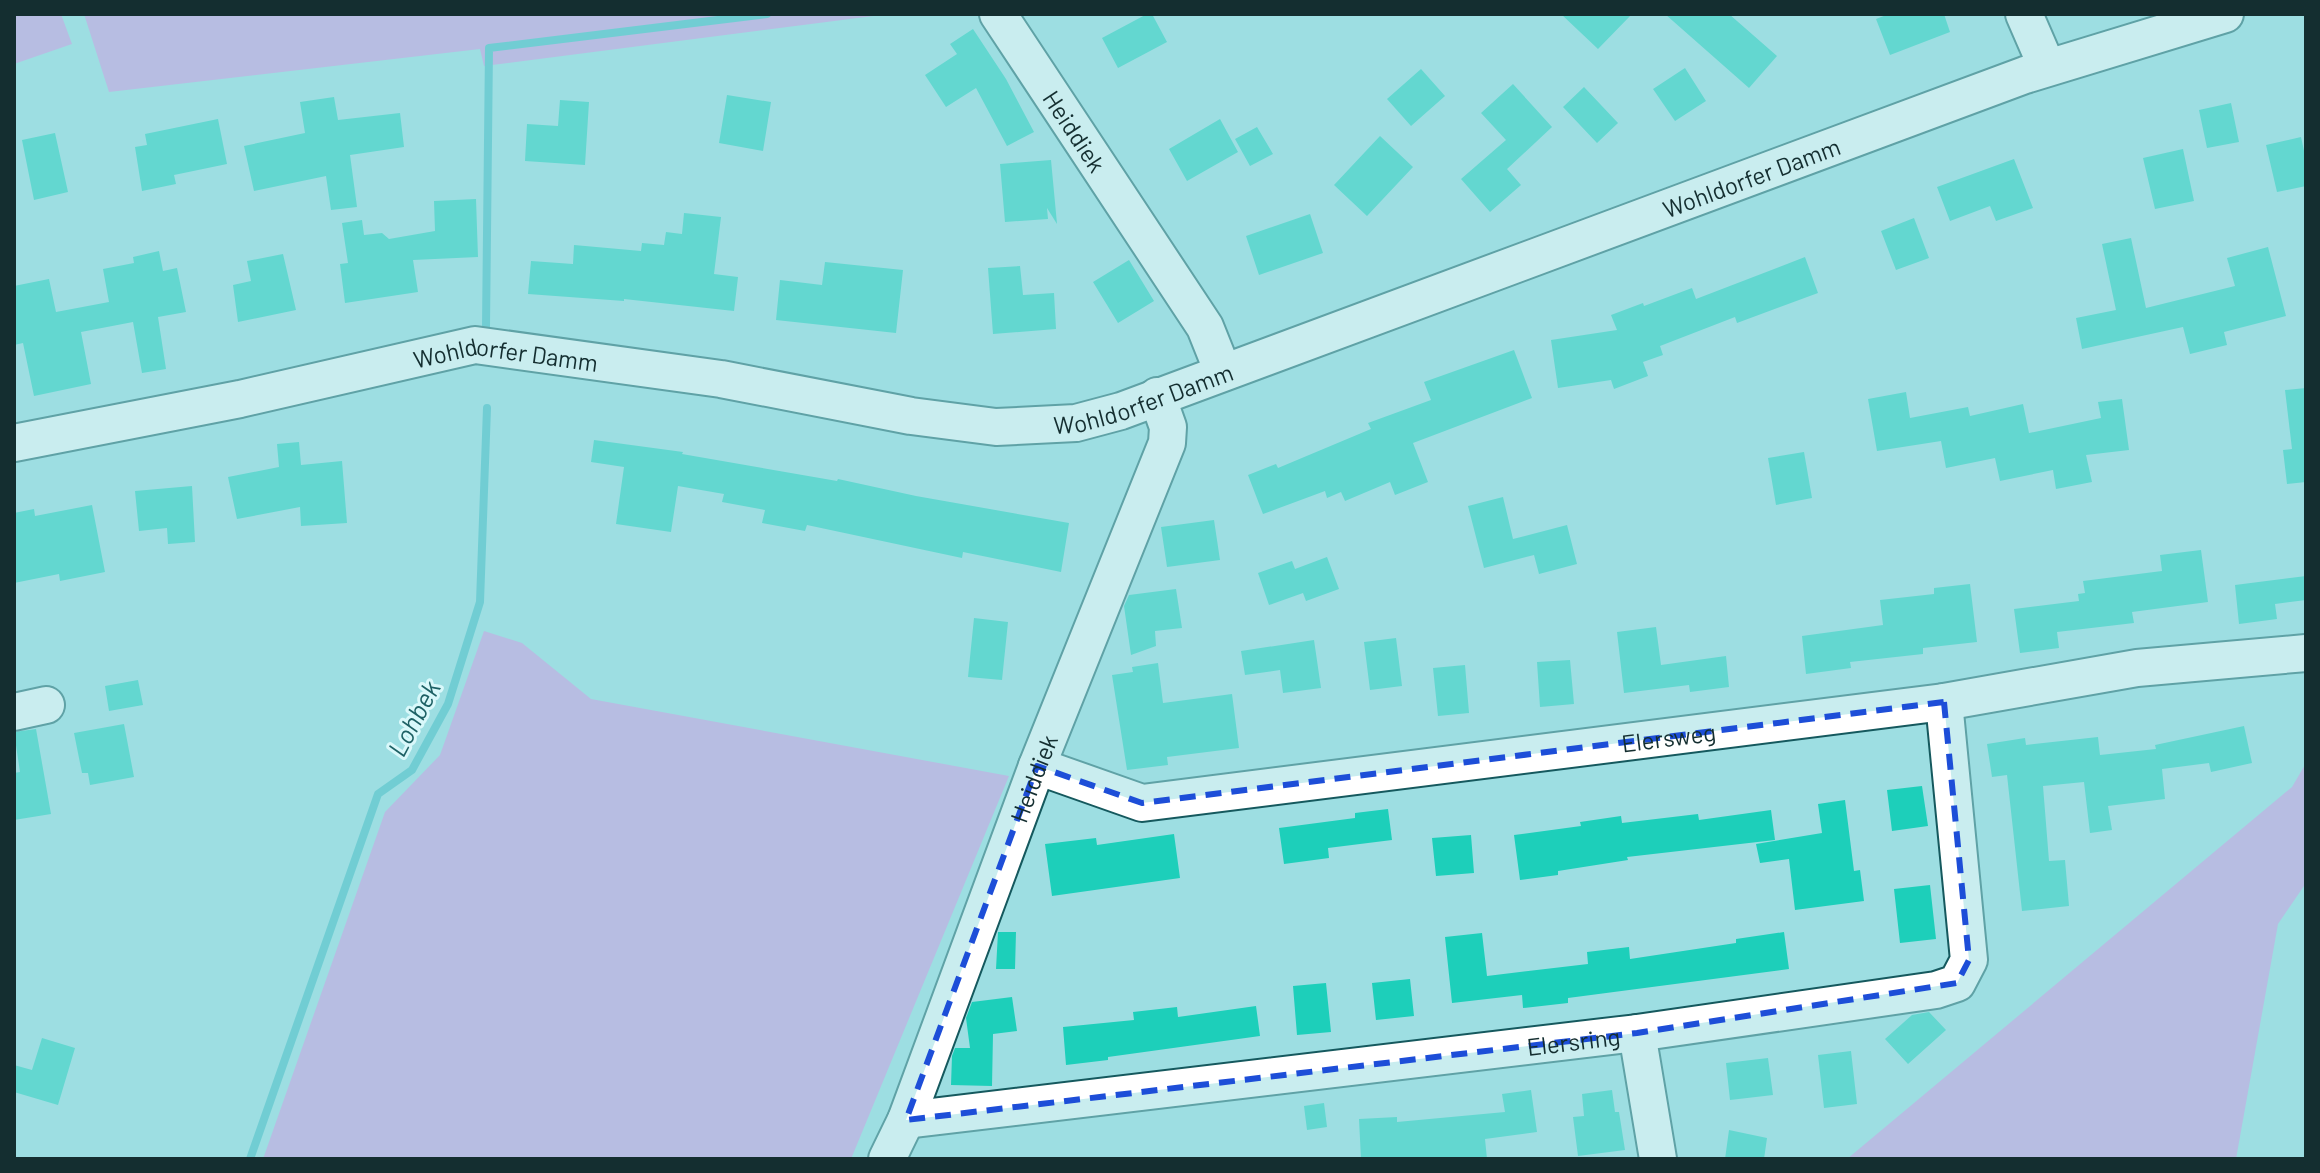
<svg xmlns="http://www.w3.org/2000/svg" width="2320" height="1173" font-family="Barlow,sans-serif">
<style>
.green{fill:#d795e2}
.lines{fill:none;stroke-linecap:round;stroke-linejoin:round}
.stream{stroke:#3db9c2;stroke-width:8}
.building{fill:#1dcfba}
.minor-casing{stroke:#15595e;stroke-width:40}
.minor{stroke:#fff;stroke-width:36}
.marked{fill:none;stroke:#1d4ed8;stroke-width:6;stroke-dasharray:16 10;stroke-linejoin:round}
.labels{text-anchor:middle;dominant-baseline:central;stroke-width:6;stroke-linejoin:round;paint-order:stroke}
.street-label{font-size:24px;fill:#142e30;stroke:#d9f8fa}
.water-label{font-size:26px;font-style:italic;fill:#1e6165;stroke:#d9f8fa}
</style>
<rect width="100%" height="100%" fill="#9ddee2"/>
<path class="green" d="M14 14H61L72 44 14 64Z
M84 14H889L484 66 480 49 109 92Z
M484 631 522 643 591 699 1009 776 851 1159H263L385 812 440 755Z
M2306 763V883L2278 924 2236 1159H1847L2292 787Z"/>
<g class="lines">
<path class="stream" d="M486 327 489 48 767 14
M250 1159 378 794 412 770 448 704 480 602 487 408"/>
</g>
<path class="building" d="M1147 14H1152L1167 42 1118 68 1102 38Z
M1561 14H1632L1598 49Z
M1665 14H1729L1777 56 1749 88Z
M1889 14H1944L1950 32 1890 55 1876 19Z
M973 29 1006 79 1034 132 1007 146 976 88 946 107 925 75 957 54 950 44Z
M1685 68 1706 101 1675 121 1653 89Z
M1421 69 1445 96 1411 126 1387 99Z
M1513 84 1552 127 1507 169 1521 185 1490 212 1461 179 1506 140 1481 113Z
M1584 87 1618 123 1597 143 1563 107Z
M727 95 771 102 763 151 719 143Z
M334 97 338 120 400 113 404 147 350 155 357 207 331 210 326 176 254 191 244 146 305 133 300 102Z
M560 100 589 102 585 165 525 161 527 124 558 126Z
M2231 103 2239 142 2207 148 2199 110Z
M218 119 227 164 174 175 176 184 142 191 135 147 147 145 145 134Z
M1220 119 1238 152 1187 181 1169 149Z
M1257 127 1273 154 1250 166 1235 139Z
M55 133 68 192 34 200 22 140Z
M1380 136 1413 167 1367 216 1334 185Z
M2301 137 2306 160V186L2277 192 2266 145Z
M2183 149 2194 201 2155 209 2143 158Z
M2014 159 2033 208 1996 221 1990 206 1950 221 1937 187Z
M1051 160 1057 224 1047 208 1048 219 1005 222 1000 164Z
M476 199 478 257 413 260 418 292 345 303 340 264 348 263 342 223 362 220 364 235 382 233 389 239 435 231 434 201Z
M684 213 721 217 714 274 738 277 734 311 624 299V301L528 294 531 261 573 264 574 245 641 251 642 243 664 245 666 232 682 234Z
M1310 214 1323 253 1259 275 1246 236Z
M1914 218 1929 258 1896 270 1881 231Z
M2131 238 2146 308 2235 286 2227 258 2268 247 2286 316 2224 332 2227 345 2190 354 2183 327 2082 349 2076 318 2116 310 2102 244Z
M159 251 163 271 177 268 186 312 158 317 166 369 142 373 133 322 81 332 91 384 34 396 23 343 14 345V286L49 279 56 312 109 302 103 269 134 263 133 257Z
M283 254 296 310 238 322 233 285 251 281 247 261Z
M1805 257 1818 293 1737 323 1735 317 1660 346 1663 355 1643 362 1648 376 1614 389 1611 380 1558 388 1551 340 1617 330 1611 315 1643 303 1644 306 1692 288 1696 299Z
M1129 260 1154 301 1118 323 1093 282Z
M825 262 903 270 896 333 776 320 780 280 822 285Z
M1020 266 1023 295 1054 293 1056 329 993 334 988 268Z
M1514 350 1532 398 1413 443 1428 482 1395 495 1390 482 1345 501 1341 492 1327 498 1325 491 1263 514 1248 475 1276 464 1278 468 1371 429 1368 423 1431 400 1424 382Z
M2306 388V482L2287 484 2283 450 2292 449 2285 390Z
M1906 392 1910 418 1968 407 1970 416 2023 404 2029 433 2101 418 2098 402 2122 399 2129 450 2086 455 2092 482 2056 489 2053 470 2000 481 1995 458 1946 468 1941 441 1877 451 1868 399Z
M594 440 683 452 682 454 837 481 838 479 916 496 1069 523 1061 572 963 552 962 558 807 525 805 531 762 523 765 510 722 502 724 494 678 486 671 532 616 524 624 467 591 462Z
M299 442 301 465 342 461 347 523 301 526 300 507 237 519 228 477 279 467 277 444Z
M1804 452 1812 498 1776 505 1768 458Z
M192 486 195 542 168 544 167 528 139 531 135 491Z
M1503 497 1513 539 1567 525 1577 564 1539 574 1534 555 1484 568 1468 506Z
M92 505 105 572 60 581 59 574 14 583V513L34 509 35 516Z
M1214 520 1220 560 1167 567 1161 527Z
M2201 550 2208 602 2132 612 2134 623 2057 632 2059 648 2020 653 2014 609 2079 601 2078 594 2085 593 2083 581 2162 571 2160 555Z
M1327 557 1339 589 1306 601 1303 593 1269 605 1258 573 1292 561 1295 569Z
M2306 576V600L2275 604 2277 619 2239 624 2235 585Z
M1970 584 1977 642 1923 648V654L1850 662 1851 668 1806 674 1802 636 1883 625 1880 600 1934 594V588Z
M1176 589 1182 628 1155 631 1156 646 1131 655 1124 606 1129 595Z
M974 618 1008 622 1002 680 968 677Z
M1656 627 1661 665 1726 656 1729 687 1690 692 1689 685 1624 693 1617 632Z
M1396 638 1402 686 1370 690 1364 642Z
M1314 640 1321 688 1283 693 1280 670 1245 675 1241 651Z
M1570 660 1574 704 1540 707 1537 662Z
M1158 663 1163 703 1232 694 1239 748 1167 757 1168 765 1127 770 1112 675 1133 672 1132 667Z
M1465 665 1469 713 1438 716 1433 668Z
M138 680 143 705 109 711 105 686Z
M124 724 134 777 90 785 88 773H82L74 733Z
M2244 726 2252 763 2211 772 2209 763 2162 769 2165 799 2108 806 2112 830 2090 833 2084 782 2043 786 2049 861 2065 860 2069 906 2022 911 2007 775 1992 777 1987 744 2025 738 2026 745 2098 737 2100 755 2156 749 2155 745Z
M36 729 51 814 14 820V773L20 772 14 732Z
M1922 786 1928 826 1892 831 1887 790Z
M1845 800 1854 871 1860 870 1864 901 1795 910 1789 859 1760 863 1756 844 1822 833 1818 804Z
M1388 809 1392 840 1328 848 1329 858 1284 864 1279 828 1355 818V813Z
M1771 810 1775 840 1627 857 1628 860 1558 871V875L1520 880 1514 835 1581 826 1580 822 1621 816 1622 823 1698 814 1699 820Z
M1174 834 1180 878 1052 896 1045 844 1096 838 1097 845Z
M1471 835 1474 873 1436 876 1432 838Z
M1930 885 1936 939 1900 943 1894 889Z
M998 932H1016L1015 969H996Z
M1784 932 1789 969 1568 998V1003L1523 1008 1522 995 1452 1003 1445 937 1482 933 1487 976 1588 964 1587 952 1629 947 1630 959 1736 943V939Z
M1410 979 1414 1016 1376 1020 1372 983Z
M1326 983 1331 1032 1297 1035 1293 986Z
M1012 997 1017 1031 993 1034 992 1086 951 1085 952 1056 955 1048H970L966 1018 972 1002Z
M1256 1006 1260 1036 1108 1057V1060L1066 1065 1063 1027 1134 1020 1133 1012 1177 1007 1178 1017Z
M1929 1012 1946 1030 1908 1064 1885 1039 1912 1015Z
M42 1038 75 1048 58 1105 14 1092V1065L32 1070Z
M1851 1051 1857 1104 1824 1108 1818 1055Z
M1768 1058 1773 1095 1730 1100 1726 1063Z
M1531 1090 1537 1132 1485 1139 1487 1159H1361L1359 1119 1397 1117V1122L1505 1112 1502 1094Z
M1612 1090 1615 1112H1619L1625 1150 1578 1156 1573 1117 1584 1116 1582 1094Z
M1324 1103 1327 1127 1307 1130 1304 1106Z
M1729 1130 1767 1138 1764 1159H1725Z"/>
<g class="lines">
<defs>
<g id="minor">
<path id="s1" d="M998 14 1205 327 1223 372"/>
<path d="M2024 14 2047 67"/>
<path id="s2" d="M14 443 240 399 475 345 721 379 911 416 996 427 1076 423 1121 411 2025 75 2225 14"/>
<path d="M14 712 46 705"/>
<path id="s3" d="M1037 766 1142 803 1944 702 2137 668 2306 653"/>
<path d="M1637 1033 1658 1159"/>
<path id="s4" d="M906 1120 1637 1033 1936 990 1957 983 1969 960 1944 702"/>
<path id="s5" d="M887 1159 906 1120 1037 766 1167 443 1168 427 1157 396"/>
</g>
</defs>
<use href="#minor" class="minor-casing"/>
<use href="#minor" class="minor"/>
</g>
<path d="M0 0H2320V1173H0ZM1944 702 1969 960 1957 983 1637 1033 906 1120 1037 766 1142 803Z" fill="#9ddee2" fill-opacity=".55" fill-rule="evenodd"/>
<path class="marked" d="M1944 702 1969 960 1957 983 1637 1033 906 1120 1037 766 1142 803Z"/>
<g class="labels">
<g class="street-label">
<text stroke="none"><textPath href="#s1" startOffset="140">Heiddiek</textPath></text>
<text stroke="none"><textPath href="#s2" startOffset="1798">Wohldorfer Damm</textPath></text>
<text stroke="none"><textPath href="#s2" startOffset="502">Wohldorfer Damm</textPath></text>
<text stroke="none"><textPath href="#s2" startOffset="1150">Wohldorfer Damm</textPath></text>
<text stroke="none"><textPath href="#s3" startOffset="642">Elersweg</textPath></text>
<text stroke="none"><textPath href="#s5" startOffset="408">Heiddiek</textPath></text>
<text stroke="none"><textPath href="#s4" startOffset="672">Elersring</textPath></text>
</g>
<g class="water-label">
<text transform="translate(413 718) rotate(-62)">Lohbek</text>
</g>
</g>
<rect width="2320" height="1173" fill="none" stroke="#142e30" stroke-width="32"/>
</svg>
